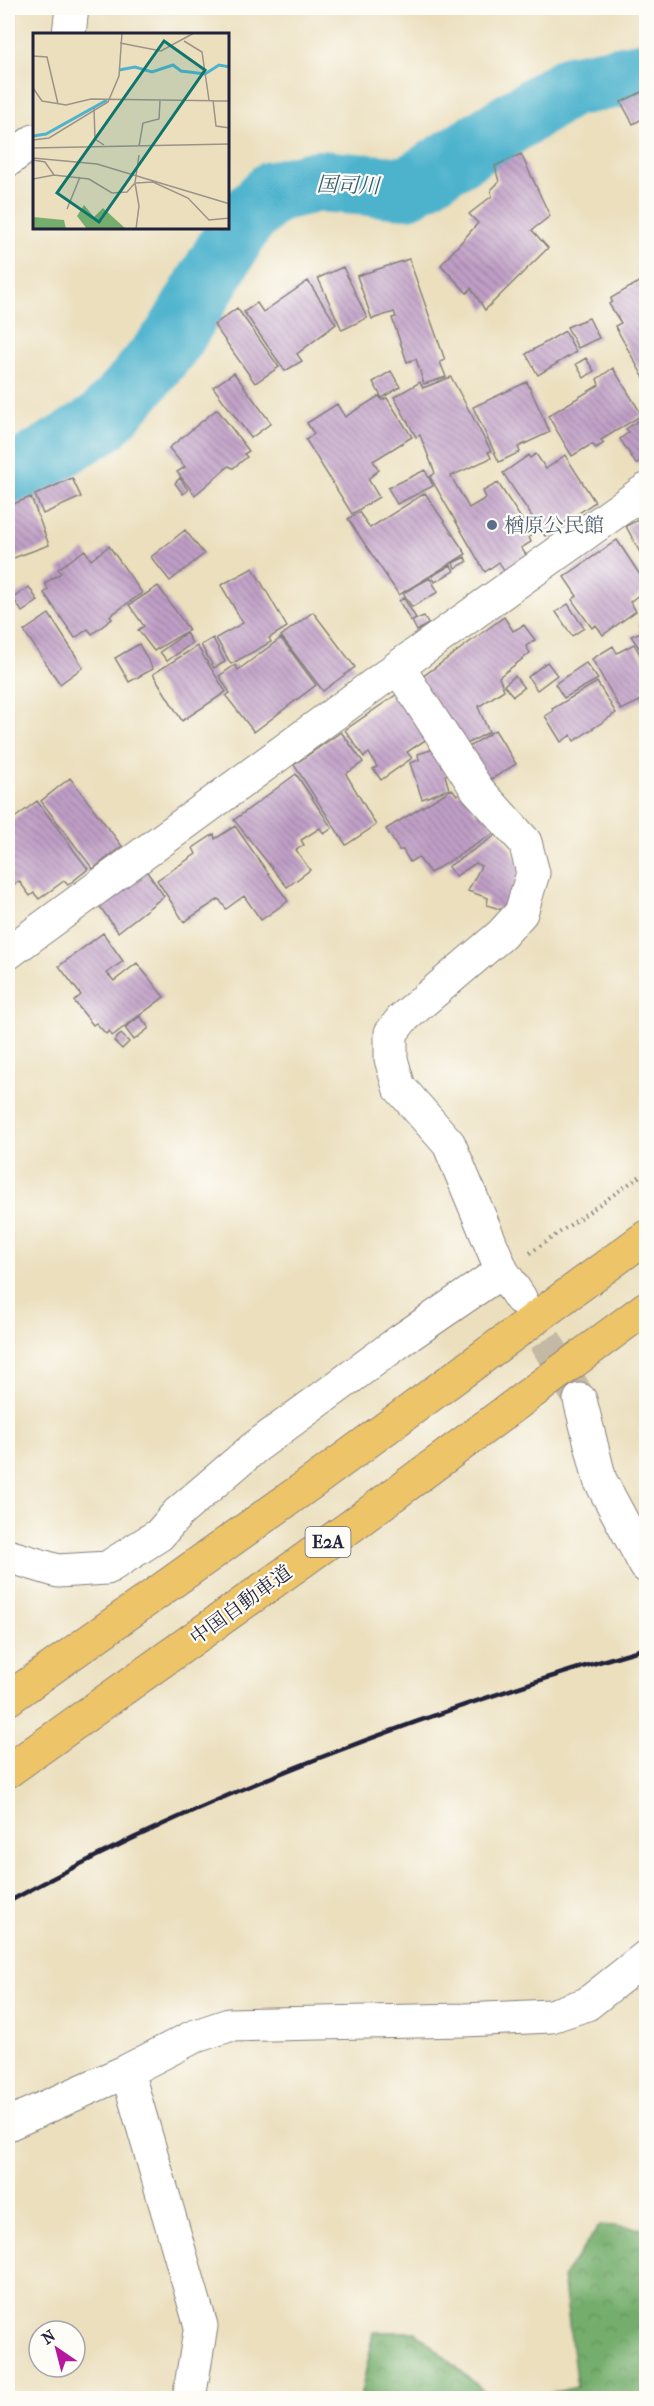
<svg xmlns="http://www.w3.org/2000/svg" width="654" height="2406" font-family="'IM FELL French Canon','Noto Serif JP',serif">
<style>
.forest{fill:url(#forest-crowns);stroke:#4c6854;stroke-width:1.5}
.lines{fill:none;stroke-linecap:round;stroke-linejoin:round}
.river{stroke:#4eb3cd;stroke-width:62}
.building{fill:url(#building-back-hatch)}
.minor-tunnel{stroke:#c3b9a4;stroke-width:33;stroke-dasharray:33 16;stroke-linecap:butt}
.minor-casing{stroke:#86807c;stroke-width:35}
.motorway-casing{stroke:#86807c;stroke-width:35}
.path{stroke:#86807c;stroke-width:4;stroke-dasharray:1.5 4.5;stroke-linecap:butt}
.minor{stroke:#fff;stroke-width:33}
.motorway{stroke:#eec469;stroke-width:33}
.rail{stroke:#22223b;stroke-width:4.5}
.service-dot{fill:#5c6f8a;stroke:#fdfcf7;stroke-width:2}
.labels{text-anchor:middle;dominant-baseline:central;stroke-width:4.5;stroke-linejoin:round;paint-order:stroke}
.shield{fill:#fdfcf7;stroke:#646373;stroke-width:1.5}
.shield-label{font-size:18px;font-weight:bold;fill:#22223b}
.service-label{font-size:20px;fill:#4e5e75;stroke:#fdfcf7;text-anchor:start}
.street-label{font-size:20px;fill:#22223b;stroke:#fdfcf7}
.water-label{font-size:21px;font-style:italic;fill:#345c75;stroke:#fdfcf7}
.inset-river{fill:none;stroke:#4eb3cd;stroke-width:3}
.inset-road{fill:none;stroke:#9b938a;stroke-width:1.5}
.view{fill:#0f766e;fill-opacity:0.15;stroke:#0f766e;stroke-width:3}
.inset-edge{fill:none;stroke:#22223b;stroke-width:3}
</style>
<defs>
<pattern id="forest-crowns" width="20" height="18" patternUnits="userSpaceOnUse" patternTransform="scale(1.5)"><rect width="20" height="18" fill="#75ae6c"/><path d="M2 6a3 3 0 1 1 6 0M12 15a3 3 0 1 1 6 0" fill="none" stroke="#608d5a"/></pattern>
<pattern id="building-back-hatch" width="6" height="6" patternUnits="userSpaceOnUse" patternTransform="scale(1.5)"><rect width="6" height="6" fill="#c09fc6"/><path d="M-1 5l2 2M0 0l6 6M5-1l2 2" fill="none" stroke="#9c81a2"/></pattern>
</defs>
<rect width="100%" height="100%" fill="#fdfcf7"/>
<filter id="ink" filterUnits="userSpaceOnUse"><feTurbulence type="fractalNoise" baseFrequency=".0167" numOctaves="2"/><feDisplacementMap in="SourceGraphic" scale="12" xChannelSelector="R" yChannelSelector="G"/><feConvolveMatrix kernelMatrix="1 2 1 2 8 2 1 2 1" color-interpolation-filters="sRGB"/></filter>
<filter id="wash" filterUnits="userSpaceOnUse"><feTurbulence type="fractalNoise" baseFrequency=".008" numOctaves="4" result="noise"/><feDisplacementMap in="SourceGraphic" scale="24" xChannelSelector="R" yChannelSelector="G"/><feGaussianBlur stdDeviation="1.35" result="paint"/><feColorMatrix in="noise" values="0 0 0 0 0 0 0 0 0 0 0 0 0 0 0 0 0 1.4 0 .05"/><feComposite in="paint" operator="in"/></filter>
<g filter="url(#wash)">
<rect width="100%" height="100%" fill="#ebdfbe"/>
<path class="forest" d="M600 2225 646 2229V2398H530L577 2387 563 2276Z
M374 2332H416L492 2398H360Z"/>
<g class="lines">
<path class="river" d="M8 476H13L101 423 133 388 174 338 242 223 272 192 318 181 407 188 570 86 646 72"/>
</g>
<g id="blocks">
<path class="building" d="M646 90V117L633 124 621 102Z
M521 154 550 216 532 230 548 248 485 310 471 288 467 293 441 265 478 223 469 214 492 196 491 190 499 182 495 166Z
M409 259 445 360 440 362 446 377 424 384 416 359 407 362 392 318 396 317 394 312 372 319 357 276Z
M343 267 367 318 342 330 318 278Z
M646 278V328L643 329 646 335V378L645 380 615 326 621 323 609 304 612 302 611 298Z
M308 281 336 324 297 354 302 361 285 371 244 312 257 303 263 312Z
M237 308 279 367 255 383 214 325Z
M589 318 599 338 578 348 567 327Z
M565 331 576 352 538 375 526 354Z
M586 358 594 371 584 378 576 364Z
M613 368 642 415 601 440 604 443 596 448 592 444 572 456 548 416 599 385 597 379Z
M391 371 400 387 382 398 373 382Z
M234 373 271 423 251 438 213 387Z
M451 377 491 451 488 452 491 458 451 476 469 508 486 498 483 491 498 483 532 535 529 537 531 542 521 548 527 556 504 571 499 562 485 572 430 477 435 473 420 435 416 437 394 397 420 382 423 388Z
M527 382 550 432 518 447 520 452 499 462 473 407Z
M379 396 382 400 387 398 412 437 373 461 379 470 368 479 379 497 352 514 306 440 314 434 307 423 337 404 345 417Z
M217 409 249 451 244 454 247 457 233 468 229 466 195 495 177 472 185 467 169 448Z
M646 415V457L636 464 620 439 629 432 626 429Z
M536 454 546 469 565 455 595 502 545 536 503 473 529 455 530 458Z
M425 470 433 486 397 504 388 488Z
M72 478 81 497 43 514 35 495Z
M180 478 188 490 183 494 175 483Z
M425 493 466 554 399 595 348 519 359 512 370 528Z
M31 497 49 545 8 560V506Z
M646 516V564L626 526Z
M185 530 204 554 170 581 151 557Z
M617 540 646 584V589L630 602 636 611 603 635 596 625 592 628 572 600 577 596 564 577Z
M109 546 142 593 110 616 112 619 92 634 88 629 75 638 44 593 48 589 45 583 61 573 58 569 85 550 91 560Z
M465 557 467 562 455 568 453 563Z
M451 565 454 571 435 582 432 576Z
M253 568 287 627 269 638 271 642 231 664 216 638 243 623 221 585Z
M430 578 438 592 412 607 403 593Z
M158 586 189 630 154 651 138 630 144 626 129 605Z
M29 587 38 601 22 612 13 598Z
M404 598 416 618 411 621 399 601Z
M646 598V612L641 600Z
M568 604 584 628 572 636 556 612Z
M313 612 355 667 323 691 281 636Z
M49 614 83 667 60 684 24 631Z
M424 616 428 624 417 631 412 621Z
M504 617 513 631 524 625 535 640 526 646 530 653 499 677 504 690 478 707 489 732 459 748 418 680Z
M646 617V658L631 636 641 632 639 622Z
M186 633 192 643 167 661 160 652Z
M213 638 225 662 214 668 201 645Z
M281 638 316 685 254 732 226 696 230 693 219 676 235 665 238 670Z
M139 644 153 669 129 682 115 658Z
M634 644 646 665V687L643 689 646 698 621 710 592 659 613 646 617 653Z
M197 646 226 692 182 721 153 674Z
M547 662 557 675 537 690 528 677Z
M586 663 598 679 564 698 555 684Z
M515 676 524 688 513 696 504 685Z
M597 682 616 713 574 741 571 735 561 742 545 716 553 711 552 709Z
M403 690 433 735 407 752 412 758 381 780 373 769 377 767 369 753 364 757 345 730Z
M495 730 516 764 482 785 461 752Z
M341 732 363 762 346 774 376 825 346 845 294 765Z
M440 747 449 774 445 775 449 789 422 799 410 763 419 760 418 754Z
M296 774 332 828 324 834 320 828 301 840 304 845 296 850 310 870 287 887 234 820Z
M70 778 122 846 93 869 41 801Z
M452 789 457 795 463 791 476 813 482 810 496 832 430 873 418 857 410 862 403 850H399L386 829Z
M37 801 88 869 68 885 64 881 39 899 34 893 30 896 19 881 8 890V823Z
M235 826 288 901 261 920 244 896 226 909 219 899 184 922 157 880 196 854 193 848 214 834 215 839Z
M499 833 521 866 506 911 487 905 488 898 468 891 481 866 476 863 456 876 448 867Z
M145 869 164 896 118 932 98 904Z
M103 933 123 961 107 973 114 981 137 963 164 997 112 1036 109 1031 106 1034 96 1023 93 1025 74 1001 81 995 59 966Z
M140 1016 149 1028 134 1040 125 1028Z
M121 1034 129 1042 122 1049 114 1041Z"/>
</g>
</g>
<g filter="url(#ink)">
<use href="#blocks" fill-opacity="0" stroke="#86807c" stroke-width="1.5"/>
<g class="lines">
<path class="minor-tunnel" d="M520 1298 580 1400"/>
<defs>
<path id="minor" d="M69 34 72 8
M8 160 34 141
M398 667 477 789 525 842 533 873 521 913 501 935 402 1019 391 1033V1059L399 1087 449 1144 502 1271 520 1298
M8 953 398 667 646 490
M580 1400 600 1480 646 1566
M8 1556 58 1571 107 1568 159 1535 178 1513 254 1448 400 1341 502 1271
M127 2071 201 2326 189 2398
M8 2124 127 2071 193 2037 229 2025 464 2020 551 2016 587 2004 646 1957"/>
<path id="motorway" d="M8 1699 314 1481 646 1237
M8 1771 350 1527 646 1308"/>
</defs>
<use href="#minor" class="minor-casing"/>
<use href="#motorway" class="motorway-casing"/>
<path class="path" d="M530 1253 646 1172"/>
<use href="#minor" class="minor"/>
<use href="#motorway" class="motorway"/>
<path class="rail" d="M8 1902C209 1792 426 1712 646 1648"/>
</g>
</g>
<circle class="service-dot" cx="492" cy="525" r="6"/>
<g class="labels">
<rect class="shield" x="305.5" y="1527" width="45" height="30" rx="4.5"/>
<g class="shield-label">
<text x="328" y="1542">E2A</text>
</g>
<g class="service-label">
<text x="504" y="525">楢原公民館</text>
</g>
<g class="street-label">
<text transform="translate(241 1605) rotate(-36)">中国自動車道</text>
</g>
<g class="water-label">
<text transform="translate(348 185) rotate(2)">国司川</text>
</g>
</g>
<g transform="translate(33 33)">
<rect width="196" height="196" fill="#ebdfbe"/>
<path d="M51 172 61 184 70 175 93 196H54L44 183ZM0 184 31 187 33 196H0Z" fill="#75ae6c"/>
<path class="inset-river" d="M86 37 102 34 119 39 140 32 148 38 172 41 186 32 197 34M0 103 13 101 74 67"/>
<path class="inset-road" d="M151 8 169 19 176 67M87 10 128 18 161 0M0 23 14 24 25 71M0 55 9 68 33 72 58 66 197 68M180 67 183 93 197 95M61 75 62 106 71 112M0 107 16 105 75 69 86 43 89 0M106 113 110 90 126 86 127 68M0 115 197 111M0 125 64 131 197 171M0 127 12 129 21 142 56 146 79 160 94 159 102 150 106 122M0 146 21 142M102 150 106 173 103 196M103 150 120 149 155 165 176 187 197 185M34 176 47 144"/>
<path class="view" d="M131 8 172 37 66 189 24 160Z"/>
<rect width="196" height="196" class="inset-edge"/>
</g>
<rect width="654" height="2406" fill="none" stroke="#fdfcf7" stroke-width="30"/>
<g transform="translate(57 2349) rotate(325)"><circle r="28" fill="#fdfcf7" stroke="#a5a5ac" stroke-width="1.5"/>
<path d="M0-4.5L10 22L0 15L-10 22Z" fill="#b5179e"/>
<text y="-9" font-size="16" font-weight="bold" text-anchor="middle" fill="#22223b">N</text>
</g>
</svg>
